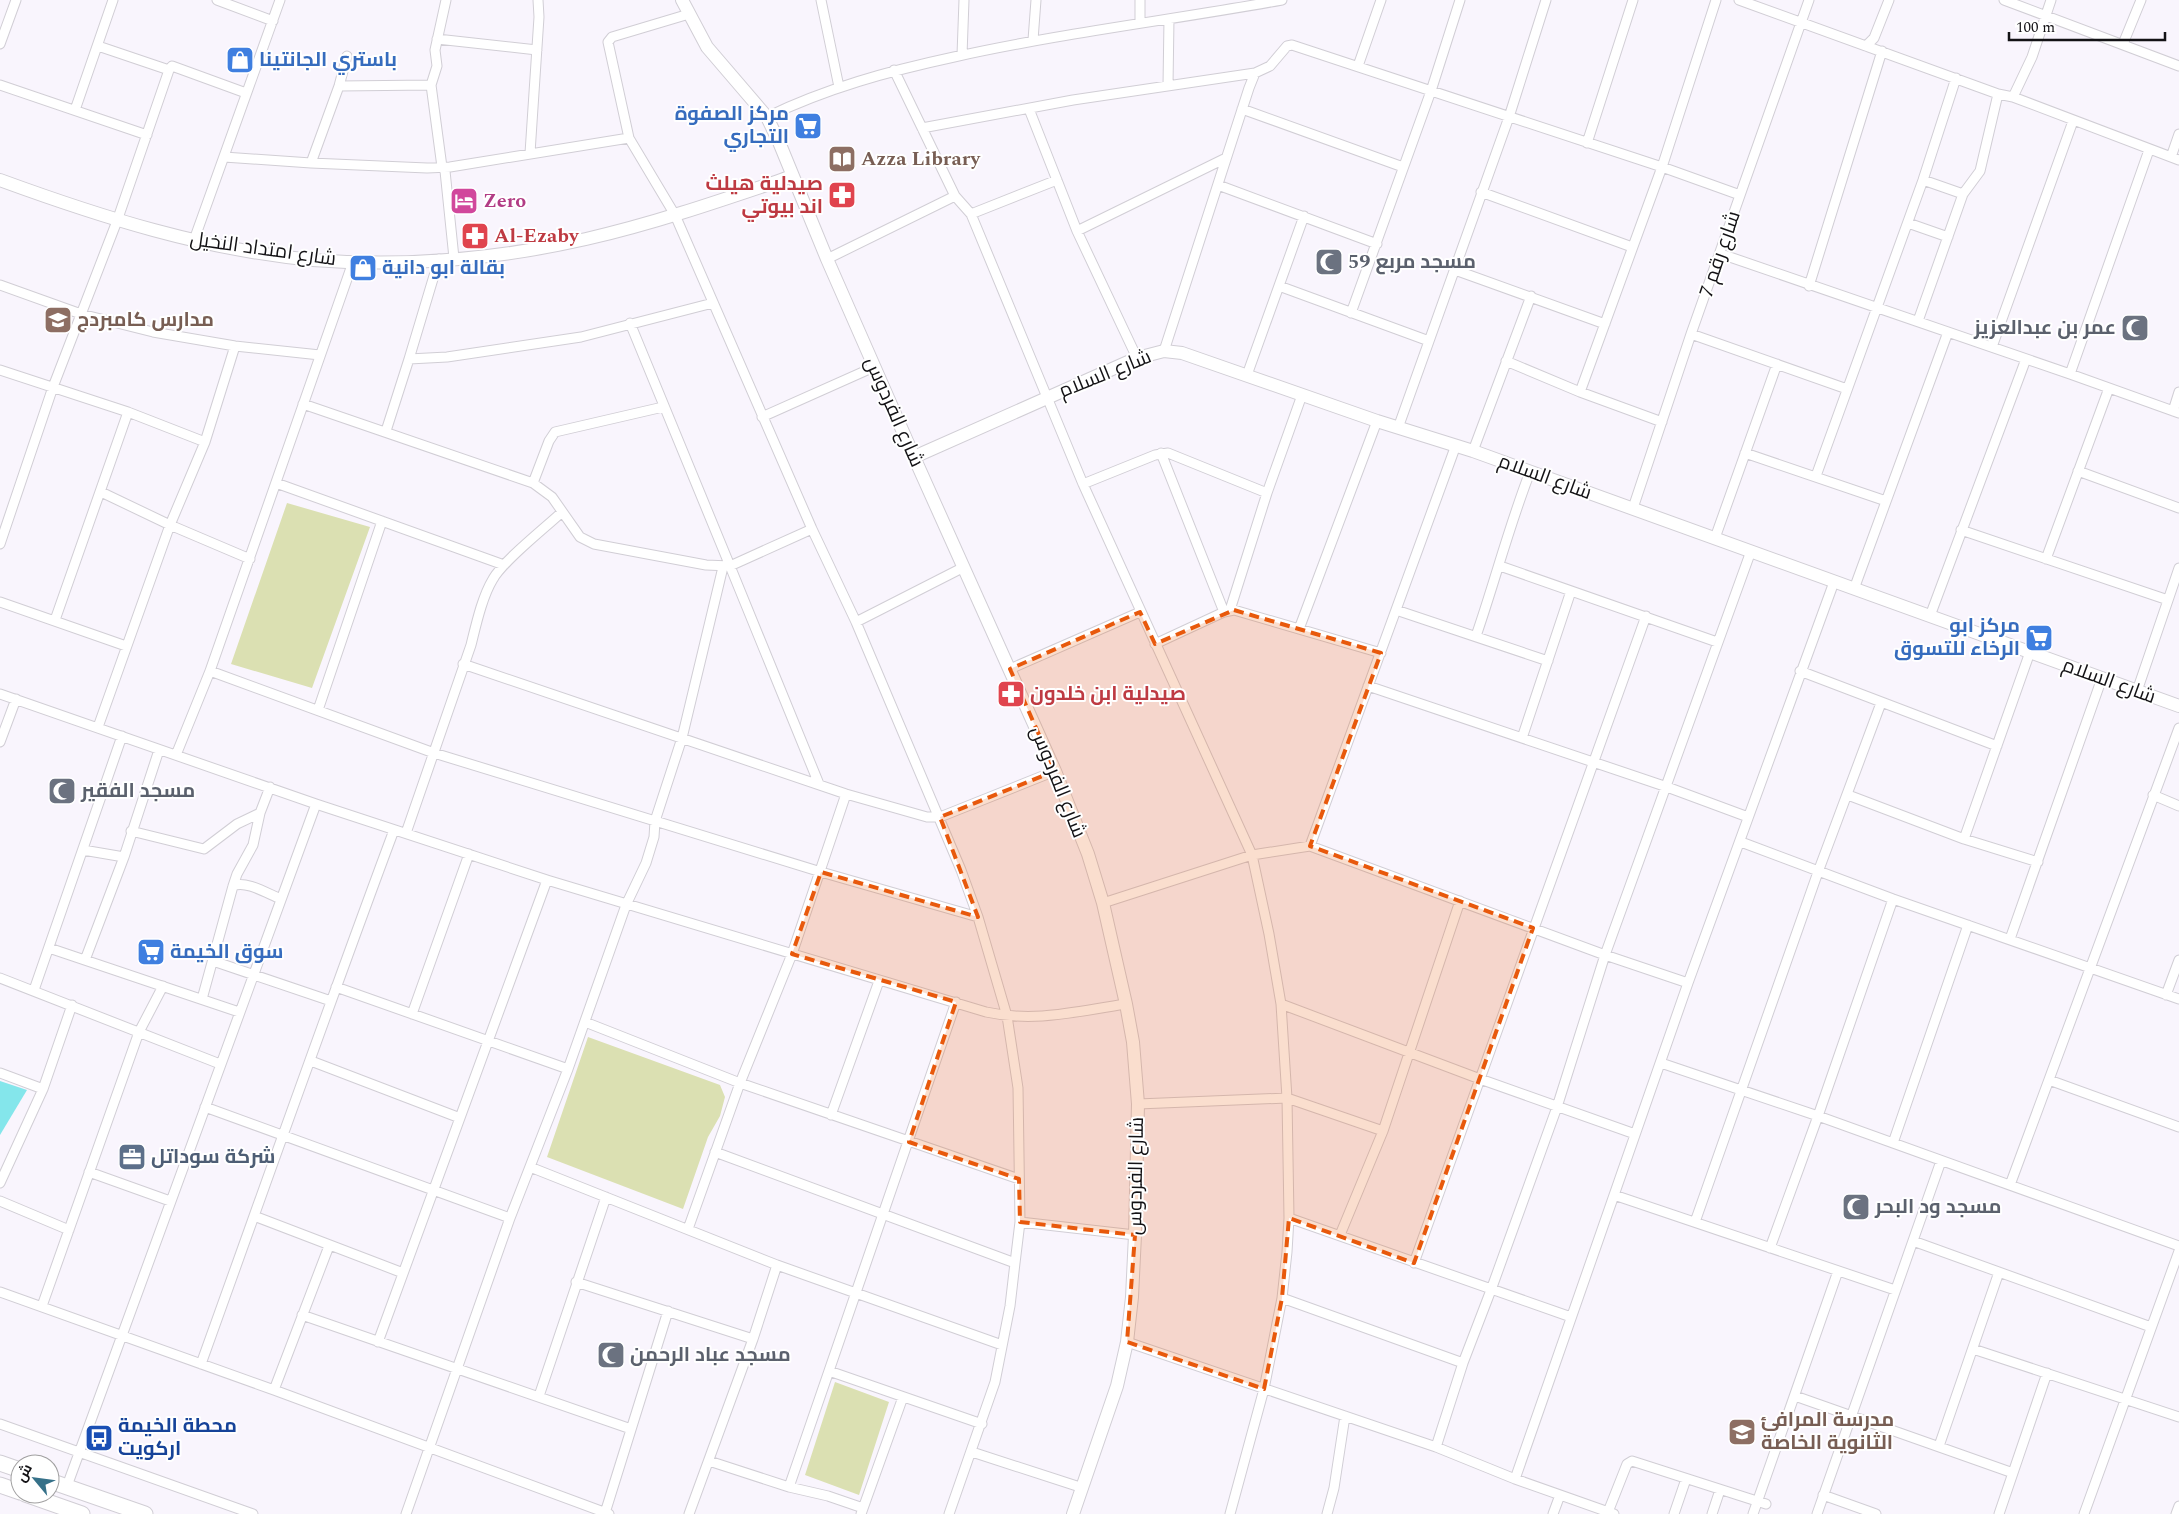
<svg xmlns="http://www.w3.org/2000/svg" width="2179" height="1514" font-family="Spectral,Cairo,serif">
<style>
.green{fill:#dbe0b2}
.water{fill:#84e6eb}
.lines{fill:none;stroke-linecap:round;stroke-linejoin:round}
.street-casing{stroke:#d1ced5;stroke-width:11}
.secondary-casing{stroke:#d1ced5;stroke-width:14}
.primary-casing{stroke:#d1ced5;stroke-width:17}
.street{stroke:#fff;stroke-width:9}
.secondary{stroke:#fff;stroke-width:12}
.primary{stroke:#fff;stroke-width:15}
.marked{fill:#e8590c;fill-opacity:0.2;stroke:#e8590c;stroke-width:4;stroke-dasharray:10 6;stroke-linejoin:round}
.labels{text-anchor:middle;dominant-baseline:central;stroke-width:4;stroke-linejoin:round;paint-order:stroke}
.shop-label{font-size:20px;font-weight:bold;fill:#366cbe;stroke:#fff;text-anchor:start}
.education-label{font-size:20px;font-weight:bold;fill:#785e54;stroke:#fff;text-anchor:start}
.health-label{font-size:20px;font-weight:bold;fill:#be3a42;stroke:#fff;text-anchor:start}
.hotel-label{font-size:20px;font-weight:bold;fill:#b23c85;stroke:#fff;text-anchor:start}
.street-label{font-size:20px;fill:#131215;stroke:#fff}
.worship-label{font-size:20px;font-weight:bold;fill:#5b616d;stroke:#fff;text-anchor:start}
.service-label{font-size:20px;font-weight:bold;fill:#4e5e75;stroke:#fff;text-anchor:start}
.transit-label{font-size:20px;font-weight:bold;fill:#164399;stroke:#fff;text-anchor:start}
</style>
<rect width="100%" height="100%" fill="#f9f5fd"/>
<path class="green" d="M287 503 370 527 312 688 231 664Z
M588 1037 720 1085 725 1097 720 1116 708 1137 683 1209 547 1157Z
M835 1382 889 1402 859 1495 805 1475Z"/>
<path class="water" d="M0 1081 27 1090 0 1135Z"/>
<g class="lines">
<defs>
<path id="street" d="M217 0 273 21
M446 0 435 50 437 66 431 85 442 167 445 171 454 258
M821 0 839 87
M1739 0 1998 94 2013 97 2179 160
M2004 0 2179 66
M689 14 612 37 608 42 629 138 675 215 812 529 856 622 961 870 978 917 1007 1016 1018 1088 1020 1222 1015 1263 1010 1306 995 1382 949 1514
M1140 22V0
M437 39 537 50
M1033 40 1036 0
M0 44 16 0
M2123 44 2141 0
M1866 46 1874 38 1889 0
M962 55 964 0
M1358 66 1381 0
M169 70 172 66 246 93
M894 70 955 196 971 214 1083 484 1252 855 1269 934 1281 1004 1287 1098 1289 1218 1287 1252 1282 1298 1264 1389 1230 1514
M0 85 147 135
M1168 85 1169 19
M339 86 431 85
M2013 97 2032 57 2051 0
M1029 109 1077 231 1137 358
M1242 109 1403 167
M75 110 113 0
M767 117C827 88 889 71 954 57 1062 33 1172 20 1282 0
M922 128 1073 100 1255 73
M1587 143 1633 0
M530 153 539 17 538 0
M224 157 311 163 427 168 450 167 629 138
M2171 157 2179 134
M311 163 339 86 347 56
M1923 180 1963 194
M1218 185 1377 244
M1481 192 1632 247
M971 214 1057 180
M1908 223 1948 237
M1077 231 1226 158
M194 240 280 0
M1721 254 2070 374 2179 413
M827 259 955 196
M1455 270 1605 324
M0 285 81 314 153 332 235 346 320 355
M1279 286 1429 341
M1809 286 1882 51
M1351 313 1431 91 1460 0
M1918 321 1963 194 1980 171 1998 94
M1691 334 1847 389
M1992 347 2073 121
M1164 351 1249 88 1255 73 1270 66 1287 46 1292 45 1662 167 1740 195
M409 359 439 259
M1506 361 1580 392 1662 422
M0 370 128 412
M2070 374 2149 150
M1247 375 1304 216
M1580 392 1662 167 1716 0
M303 404 533 483 552 497 580 537 594 544 706 565 730 566 630 323
M2173 411 2179 392
M762 417 874 367
M1398 428 1509 117 1546 0
M386 431 409 359 447 357 581 337 713 303
M1473 451 1531 296
M1161 453 1224 612
M1745 453 1886 501
M2078 471 2179 508
M1816 476 1923 180 1956 78
M276 483 504 565
M533 483 549 441 555 432 663 407
M1083 484 1155 455 1168 453 1267 493
M101 492 170 525 250 559
M1633 508 1691 334 1809 0
M812 529 730 566 819 784
M1961 530 2168 600
M1715 538 1777 364
M0 544 53 387 117 221 169 70 98 46
M2046 559 2109 388
M1500 566 1717 642
M1854 589 1948 332
M0 602 126 646
M1230 610 1267 493 1302 395
M1396 610 1548 661
M1930 616 2026 359
M55 620 128 412 205 442
M856 622 964 567
M1299 629 1377 421
M1476 636C1495 581 1509 526 1530 472
M1155 644 1224 612 1234 610 1381 653
M463 664 846 794 927 817H940L1055 771
M1010 669 1140 612
M210 671 434 753 821 872 978 917
M1800 671 1997 746
M1368 686 1667 787 1748 817
M2137 691 2179 568
M0 694 316 804 547 880 986 1012C1036 1023 1077 1011 1126 1004
M318 710 382 521
M98 727 170 525 205 442 235 346
M1522 738 1571 591
M0 742 16 699
M176 755 210 671 353 262
M1848 795 1964 839 2038 862
M2153 795 2179 806
M131 831 204 849 237 824 260 813
M406 833 471 645C476 625 482 597 493 579 503 561 545 528 562 512
M1964 839 2030 652
M1741 842 1893 899 2179 999
M1310 846 1456 445
M83 850 124 857
M233 886C246 880 268 894 281 899
M1103 903 1252 855 1310 846 1605 955 1688 983
M2010 939 2102 678
M49 948 239 1012
M85 960 124 857 159 750
M213 961 331 1001
M0 978 220 1064
M336 987 568 1069
M34 990 122 736
M2166 995 2179 960
M202 999 233 886 237 874 253 845 260 813 270 787
M1281 1004 1480 1079 1635 1134
M412 1014 469 854
M585 1022 740 1083 1019 1179
M311 1061 460 1118
M1661 1063 1818 1116 2179 1246
M0 1073 43 1089
M2049 1080 2179 1127
M1138 1104 1287 1098 1383 1131
M205 1107 510 1218
M831 1115 879 981
M1893 1143 1968 925
M715 1152 1015 1263
M530 1167 777 1265 1002 1345
M89 1172 170 1201
M0 1183 43 1089 72 1005
M2010 1185 2179 728
M1614 1195 1895 1290
M0 1201 69 1230
M254 1216 403 1273
M1289 1218 1571 1317
M1020 1222 1135 1235
M1695 1222 1818 872 1881 703
M688 1229 740 1083 792 954 846 794
M1340 1235 1383 1131 1460 901
M1913 1241 2151 1327
M1770 1248 1818 1116 1893 899
M1414 1263 1646 616
M576 1282 753 1339
M0 1292 274 1390 609 1514
M1282 1298 1463 1363
M42 1306 139 1032 163 986
M302 1315 631 1429
M378 1342 547 880
M1127 1342 1436 1447 1515 1479 1614 1514
M1973 1349 2179 1417
M201 1364C265 1186 328 1007 394 830
M829 1371 982 1424
M274 1390 329 1246
M539 1396 606 1197
M1795 1396 2013 1473
M0 1424 253 1514
M1939 1446 1999 1272
M1436 1447 1463 1363 1491 1290 1557 1107 1605 955 1751 551
M972 1452 1083 1488
M709 1461 789 1487 828 1496 863 1508
M1515 1479 1688 983 1834 582
M67 1486 316 804
M789 1487 956 1002
M1823 1495 1876 1514
M1608 1512 1627 1464 1632 1461 1766 1504
M605 1513 668 1311
M406 1514 510 1218 568 1069 626 905 646 863 654 837 655 821 682 738 723 567
M689 1514 753 1339 777 1265
M861 1514 903 1397
M1327 1514 1334 1488 1345 1416
M1553 1514 1560 1495
M1674 1514 1686 1479
M1712 1514 1720 1490
M1753 1514 1838 1271
M1817 1514 1941 1161
M1999 1514 2047 1373
M2084 1514 2179 1251
M2176 1514 2179 1506"/>
<path id="secondary" d="M682 0 707 47 767 117 779 142 827 259 914 457 1055 771 1088 854 1103 903 1126 1004 1133 1042 1138 1104 1135 1235 1132 1297 1127 1342 1117 1386 1073 1514
M0 180C101 217 205 250 313 260 403 267 498 259 586 239 656 223 725 199 793 176
M914 457 1137 358 1164 351 1182 353 1377 421 1473 451 2179 706"/>
<path id="primary" d="M0 1463 20 1470
M50 1481 145 1514
M0 1485 20 1492
M25 1494 82 1514"/>
</defs>
<use href="#street" class="street-casing"/>
<use href="#secondary" class="secondary-casing"/>
<use href="#primary" class="primary-casing"/>
<use href="#street" class="street"/>
<use href="#secondary" class="secondary"/>
<use href="#primary" class="primary"/>
</g>
<path class="marked" d="M1234 610 1381 653 1310 846 1533 928 1414 1263 1289 1218 1282 1298 1264 1389 1127 1342 1135 1235 1020 1222 1019 1179 909 1142 956 1002 792 954 821 872 978 917 940 817 1055 771 1010 669 1140 612 1155 644Z"/>
<defs>
<symbol id="shop-square" viewBox="-11 -11 22 22"><rect x="-9" y="-9" width="18" height="18" rx="4" fill="#3f7fe0" stroke="#fff"/><path d="M-5-2.5h2.3a2.7 3.5 0 0 1 5.4 0H5L5.5 6h-11ZM-1.5-2.5h3a1.5 2.3 0 0 0-3 0Z" fill="#fff"/></symbol>
<symbol id="supermarket-square" viewBox="-11 -11 22 22"><rect x="-9" y="-9" width="18" height="18" rx="4" fill="#3f7fe0" stroke="#fff"/><path d="M-6-5.5h2.5l.6 2H6L4.5 2H-2.5L-4.4-4H-6ZM-1.5 3.2a1.3 1.3 0 1 0 .1 0ZM3 3.2a1.3 1.3 0 1 0 .1 0Z" fill="#fff"/></symbol>
<symbol id="library-square" viewBox="-11 -11 22 22"><rect x="-9" y="-9" width="18" height="18" rx="4" fill="#8d6e63" stroke="#fff"/><path d="M-6-4Q-3-5.5-.7-3.5V5Q-3 3-6 4ZM6-4Q3-5.5 .7-3.5V5Q3 3 6 4Z" fill="#fff"/></symbol>
<symbol id="pharmacy-square" viewBox="-11 -11 22 22"><rect x="-9" y="-9" width="18" height="18" rx="4" fill="#e0444e" stroke="#fff"/><path d="M-2-6h4v4h4v4h-4v4h-4v-4h-4v-4h4Z" fill="#fff"/></symbol>
<symbol id="hotel-square" viewBox="-11 -11 22 22"><rect x="-9" y="-9" width="18" height="18" rx="4" fill="#d1479c" stroke="#fff"/><path d="M-6-4.5h1.5V1H6V5H4.5V3h-9V5H-6ZM-4 0a1.8 1.8 0 1 1 3.6 0ZM.5 0V-2.5h3Q6-2.5 6 0Z" fill="#fff"/></symbol>
<symbol id="mosque-square" viewBox="-11 -11 22 22"><rect x="-9" y="-9" width="18" height="18" rx="4" fill="#6b7280" stroke="#fff"/><path d="M3.5-4.9A6 6 0 1 0 3.5 4.9A5 5 0 1 1 3.5-4.9Z" fill="#fff"/></symbol>
<symbol id="school-square" viewBox="-11 -11 22 22"><rect x="-9" y="-9" width="18" height="18" rx="4" fill="#8d6e63" stroke="#fff"/><path d="M0-5L7-2L0 1L-7-2ZM-4 1L0 2.5L4 1V4Q0 6-4 4Z" fill="#fff"/></symbol>
<symbol id="office-square" viewBox="-11 -11 22 22"><rect x="-9" y="-9" width="18" height="18" rx="4" fill="#5c6f8a" stroke="#fff"/><path d="M-6-3h4V-5.5h4V-3h4V5H-6ZM-1-4.5V-3h2v-1.5ZM-6 0V1H6V0Z" fill="#fff"/></symbol>
<symbol id="bus-square" viewBox="-11 -11 22 22"><rect x="-9" y="-9" width="18" height="18" rx="4" fill="#1a4fb4" stroke="#fff"/><path d="M-5-6H5V4H4V6H2V4H-2V6H-4V4H-5ZM-3.5-4V0h7V-4ZM-3.5 1.2v1.5H-2V1.2ZM2 1.2v1.5H3.5V1.2Z" fill="#fff"/></symbol>
</defs>
<g fill-rule="evenodd">
<use href="#shop-square" x="224" y="44" width="32" height="32"/>
<use href="#supermarket-square" x="792" y="110" width="32" height="32"/>
<use href="#library-square" x="826" y="143" width="32" height="32"/>
<use href="#pharmacy-square" x="826" y="179" width="32" height="32"/>
<use href="#hotel-square" x="448" y="185" width="32" height="32"/>
<use href="#pharmacy-square" x="459" y="220" width="32" height="32"/>
<use href="#mosque-square" x="1313" y="246" width="32" height="32"/>
<use href="#shop-square" x="347" y="252" width="32" height="32"/>
<use href="#school-square" x="42" y="304" width="32" height="32"/>
<use href="#mosque-square" x="2119" y="312" width="32" height="32"/>
<use href="#supermarket-square" x="2023" y="622" width="32" height="32"/>
<use href="#pharmacy-square" x="995" y="678" width="32" height="32"/>
<use href="#mosque-square" x="46" y="775" width="32" height="32"/>
<use href="#supermarket-square" x="135" y="936" width="32" height="32"/>
<use href="#office-square" x="116" y="1141" width="32" height="32"/>
<use href="#mosque-square" x="1840" y="1191" width="32" height="32"/>
<use href="#mosque-square" x="595" y="1339" width="32" height="32"/>
<use href="#school-square" x="1726" y="1416" width="32" height="32"/>
<use href="#bus-square" x="83" y="1422" width="32" height="32"/>
</g>
<g class="labels">
<g class="shop-label">
<text x="259" y="60">باستري الجانتينا</text>
<text x="789" y="114" text-anchor="end">مركز الصفوة<tspan x="789" dy="23">التجاري</tspan></text>
<text x="382" y="268">بقالة ابو دانية</text>
<text x="2020" y="626" text-anchor="end">مركز ابو<tspan x="2020" dy="23">الرخاء للتسوق</tspan></text>
<text x="170" y="952">سوق الخيمة</text>
</g>
<g class="education-label">
<text x="861" y="159">Azza Library</text>
<text x="77" y="320">مدارس كامبردج</text>
<text x="1761" y="1420">مدرسة المرافئ<tspan x="1761" dy="23">الثانوية الخاصة</tspan></text>
</g>
<g class="health-label">
<text x="823" y="184" text-anchor="end">صيدلية هيلث<tspan x="823" dy="23">اند بيوتي</tspan></text>
<text x="494" y="236">Al-Ezaby</text>
<text x="1030" y="694">صيدلية ابن خلدون</text>
</g>
<g class="hotel-label">
<text x="483" y="201">Zero</text>
</g>
<g class="street-label">
<text transform="translate(263 249) rotate(8)">شارع امتداد النخيل</text>
<text transform="translate(1720 254) rotate(-71)">شارع رقم 7</text>
<text transform="translate(1105 374) rotate(-22)">شارع السلام</text>
<text transform="translate(894 412) rotate(66)">شارع الفردوس</text>
<text transform="translate(1545 477) rotate(20)">شارع السلام</text>
<text transform="translate(2109 681) rotate(20)">شارع السلام</text>
<text transform="translate(1058 782) rotate(68)">شارع الفردوس</text>
<text transform="translate(1136 1176) rotate(-89)">شارع الفردوس</text>
</g>
<g class="worship-label">
<text x="1348" y="262">مسجد مربع 59</text>
<text x="2116" y="328" text-anchor="end">عمر بن عبدالعزيز</text>
<text x="81" y="791">مسجد الفقير</text>
<text x="1875" y="1207">مسجد ود البحر</text>
<text x="630" y="1355">مسجد عباد الرحمن</text>
</g>
<g class="service-label">
<text x="151" y="1157">شركة سوداتل</text>
</g>
<g class="transit-label">
<text x="118" y="1426">محطة الخيمة<tspan x="118" dy="23">اركويت</tspan></text>
</g>
</g>
<g transform="translate(35 1479) rotate(299)"><circle r="24" fill="#ffffff" stroke="#a1a0a1"/>
<path d="M0-4L9 19L0 12L-9 19Z" fill="#367189"/>
<text y="-8" font-size="14" font-weight="bold" text-anchor="middle" fill="#131215">ش</text>
</g>
<path d="M2009 32v8h156v-8" fill="none" stroke="#131215" stroke-width="2.5"/>
<text x="2016" y="32" font-size="15" fill="#131215" stroke="#ffffff" stroke-width="4" paint-order="stroke">100 m</text>
</svg>
